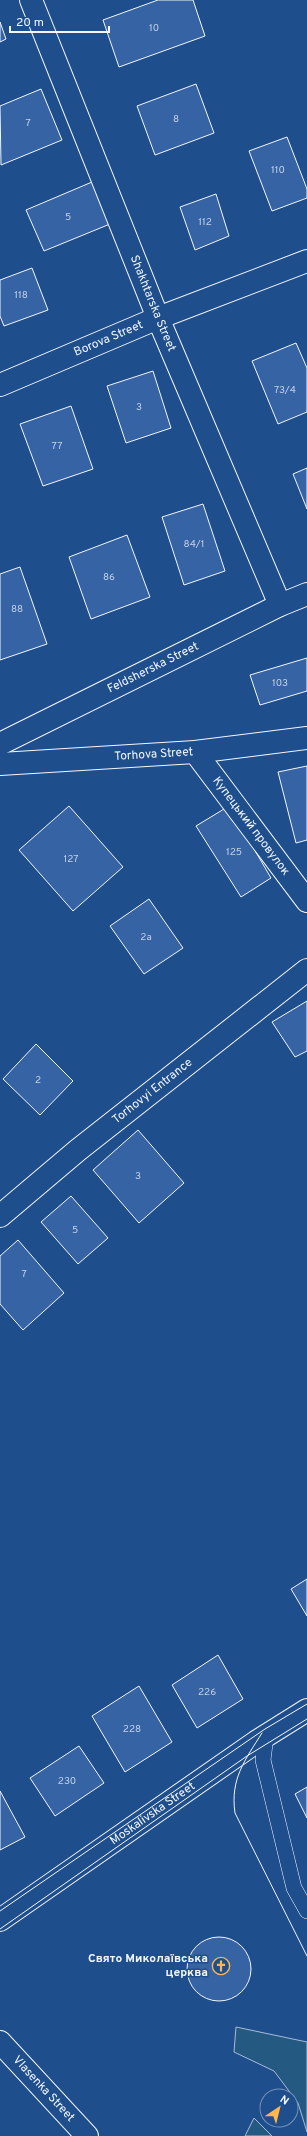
<svg xmlns="http://www.w3.org/2000/svg" width="307" height="2136" font-family="Overpass,sans-serif">
<style>
.green{fill:#245a82;stroke:#a8bbd7}
.building{fill:#3563a3;stroke:#f2f6ff}
.lines{fill:none;stroke-linecap:round;stroke-linejoin:round}
.lane-casing{stroke:#f2f6ff;stroke-width:16}
.street-casing{stroke:#f2f6ff;stroke-width:24}
.secondary-casing{stroke:#f2f6ff;stroke-width:24}
.lane{stroke:#1f4e8c;stroke-width:15}
.street{stroke:#1f4e8c;stroke-width:22}
.secondary{stroke:#1f4e8c;stroke-width:22}
.tram{stroke:#f2f6ff;stroke-width:1}
.labels{text-anchor:middle;dominant-baseline:central;stroke-width:3;stroke-linejoin:round;paint-order:stroke}
.number-label{font-size:10px;fill:#c3d1e8}
.street-label{font-size:12px;fill:#f2f6ff;stroke:#1f4e8c}
.poi-label{font-size:12px;font-weight:bold;fill:#f2f6ff;stroke:#1f4e8c;text-anchor:end}
</style>
<rect width="100%" height="100%" fill="#1f4e8c"/>
<path class="green" d="M236 2027 307 2042V2132L298 2103 274 2071 234 2052Z
M254 2118 272 2136H245Z"/>
<path class="building" d="M158 0H193L205 36 119 67 103 20Z
M0 22 6 39 0 42Z
M196 84 214 133 155 155 137 106Z
M41 89 62 140 1 165 0 106Z
M287 137 307 189V198L272 211 249 151Z
M92 182 110 224 44 251 26 210Z
M216 194 229 236 195 250 180 207Z
M32 268 48 310 4 326 0 316V280Z
M296 343 307 368V412L278 424 252 361Z
M153 371 171 428 126 443 107 386Z
M71 406 93 469 43 486 20 424Z
M307 468V509L293 474Z
M203 504 225 571 184 585 162 517Z
M127 535 150 597 91 619 69 557Z
M20 567 47 644 0 660V574Z
M307 658V691L260 705 250 675Z
M307 766V840L296 843 278 772Z
M69 806 123 867 73 911 19 850Z
M229 806 271 878 241 897 196 826Z
M149 899 183 948 144 974 110 926Z
M307 1001V1051L295 1057 272 1022Z
M36 1044 73 1081 40 1115 3 1079Z
M138 1130 184 1183 139 1223 93 1170Z
M71 1196 108 1238 78 1264 41 1222Z
M18 1240 64 1293 23 1330 0 1304V1256Z
M307 1579V1616L291 1589Z
M218 1655 243 1699 197 1728 172 1685Z
M139 1686 172 1742 125 1772 92 1716Z
M79 1746 104 1783 55 1816 30 1778Z
M307 1787V1818L295 1794Z
M0 1791 25 1837 0 1850Z
M187 1969a32 32 0 1 1 64 0a32 32 0 1 1-64 0Z"/>
<g class="lines">
<defs>
<path id="lane" d="M261 1739 265 1744 263 1760 294 1888 307 1911"/>
<g id="street">
<path id="s1" d="M31 0 158 318 280 605"/>
<path id="s2" d="M0 385 158 318 307 261"/>
<path id="s3" d="M0 744 280 605 307 594"/>
<path id="s4" d="M195 752 307 901"/>
<path id="s5" d="M0 764 195 752 307 738"/>
<path id="s6" d="M0 1216 78 1150 307 970"/>
<path id="s7" d="M0 2042 87 2136"/>
</g>
<g id="secondary">
<path id="s8" d="M0 1920 256 1742 307 1710"/>
</g>
</defs>
<use href="#lane" class="lane-casing"/>
<use href="#street" class="street-casing"/>
<use href="#secondary" class="secondary-casing"/>
<use href="#lane" class="lane"/>
<use href="#street" class="street"/>
<use href="#secondary" class="secondary"/>
<path class="tram" d="M262 1733C245 1760 230 1779 235 1813L307 1956
M0 1911 265 1729 307 1704
M0 1929 247 1756 307 1719"/>
</g>
<defs>
<symbol id="church-ring" viewBox="-11 -11 22 22"><circle r="9.5" fill="#1f4e8c" stroke="#ffb74d" stroke-width="1.5"/><path d="M-1.2-6h2.4v3.5h3.3v2.4h-3.3V6h-2.4V-.1h-3.3v-2.4h3.3Z" fill="#ffb74d"/></symbol>
</defs>
<g fill-rule="evenodd">
<use href="#church-ring" x="211" y="1956" width="20" height="20"/>
</g>
<g class="labels">
<g class="number-label">
<text x="154" y="28">10</text>
<text x="176" y="119">8</text>
<text x="28" y="123">7</text>
<text x="278" y="170">110</text>
<text x="68" y="217">5</text>
<text x="205" y="222">112</text>
<text x="21" y="295">118</text>
<text x="285" y="390">73/4</text>
<text x="139" y="407">3</text>
<text x="57" y="446">77</text>
<text x="194" y="544">84/1</text>
<text x="109" y="577">86</text>
<text x="17" y="609">88</text>
<text x="280" y="683">103</text>
<text x="234" y="852">125</text>
<text x="71" y="859">127</text>
<text x="146" y="937">2а</text>
<text x="38" y="1080">2</text>
<text x="138" y="1176">3</text>
<text x="75" y="1230">5</text>
<text x="24" y="1274">7</text>
<text x="207" y="1692">226</text>
<text x="132" y="1729">228</text>
<text x="67" y="1781">230</text>
</g>
<g class="street-label">
<text stroke="none"><textPath href="#s1" startOffset="327">Shakhtarska Street</textPath></text>
<text stroke="none"><textPath href="#s2" startOffset="118">Borova Street</textPath></text>
<text stroke="none"><textPath href="#s3" startOffset="171">Feldsherska Street</textPath></text>
<text stroke="none"><textPath href="#s5" startOffset="154">Torhova Street</textPath></text>
<text stroke="none"><textPath href="#s4" startOffset="93">Купецький провулок</textPath></text>
<text stroke="none"><textPath href="#s6" startOffset="197">Torhovyi Entrance</textPath></text>
<text stroke="none"><textPath href="#s8" startOffset="186">Moskalivska Street</textPath></text>
<text stroke="none"><textPath href="#s7" startOffset="64">Vlasenka Street</textPath></text>
</g>
<g class="poi-label">
<text x="208" y="1959">Свято Миколаївська<tspan x="208" dy="14">церква</tspan></text>
</g>
</g>
<g transform="translate(279 2108) rotate(35)"><circle r="19" fill="#1f4e8c" stroke="#7391ba"/>
<path d="M0-3L7 15L0 10L-7 15Z" fill="#ffb74d"/>
<text y="-6" font-size="11" font-weight="bold" text-anchor="middle" fill="#f2f6ff">N</text>
</g>
<path d="M10 26v6h99v-6" fill="none" stroke="#f2f6ff" stroke-width="2"/>
<text x="16" y="26" font-size="12" fill="#f2f6ff" stroke="#1f4e8c" stroke-width="3" paint-order="stroke">20 m</text>
</svg>
